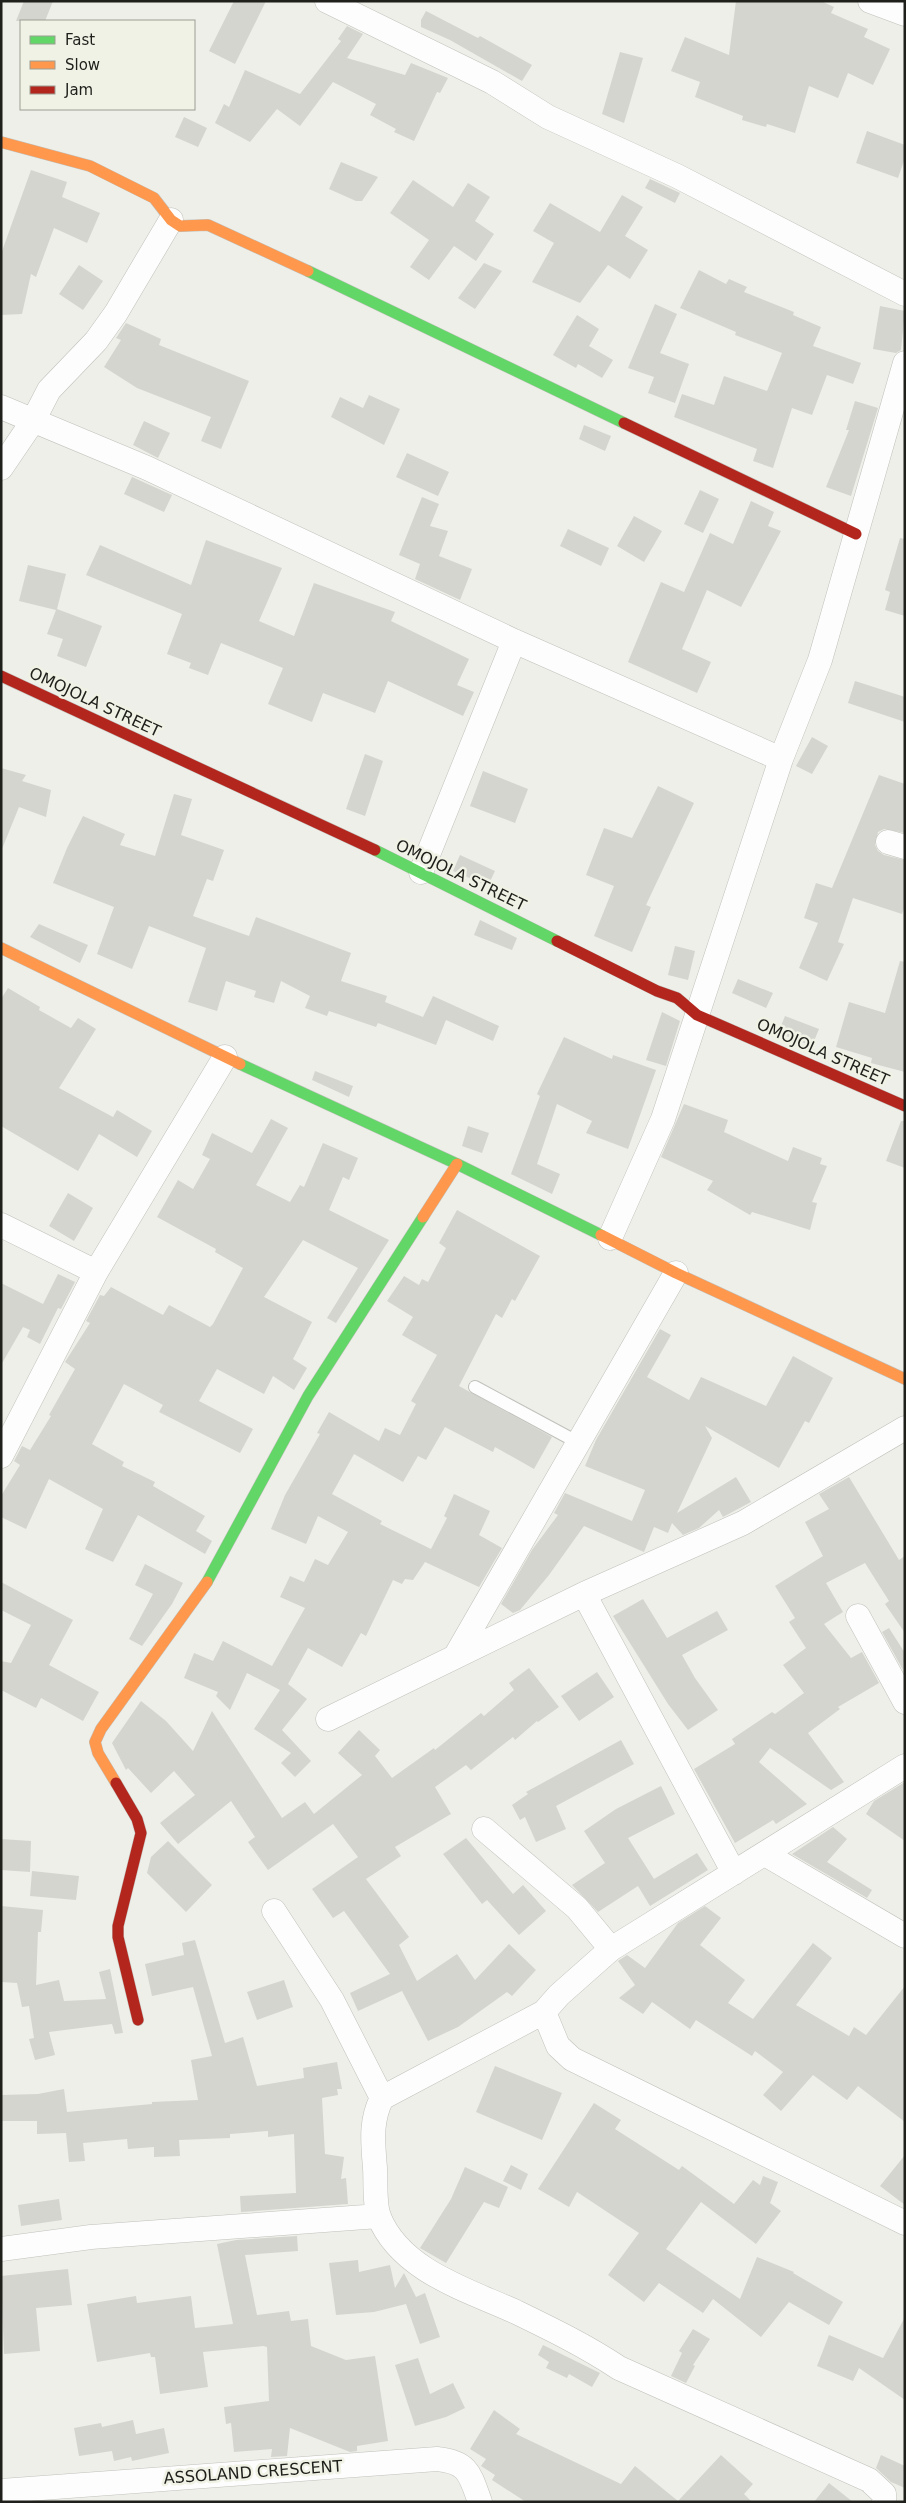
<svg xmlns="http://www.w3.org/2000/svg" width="906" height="2503" font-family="'DejaVu Sans',sans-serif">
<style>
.building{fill:#d4d5cf}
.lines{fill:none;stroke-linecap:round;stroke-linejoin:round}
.lane-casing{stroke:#c0c1bc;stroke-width:14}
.street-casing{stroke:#c0c1bc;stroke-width:25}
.fast-casing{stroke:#c0c1bc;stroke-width:12}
.slow-casing{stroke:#c0c1bc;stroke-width:12}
.jam-casing{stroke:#c0c1bc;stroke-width:12}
.lane{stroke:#fcfdfc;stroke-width:12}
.street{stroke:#fcfdfc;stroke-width:24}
.fast{stroke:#63d668;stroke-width:11}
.slow{stroke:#ff974d;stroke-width:11}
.jam{stroke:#b3261e;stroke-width:11}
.labels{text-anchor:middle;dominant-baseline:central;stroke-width:5;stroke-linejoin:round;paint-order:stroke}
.street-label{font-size:16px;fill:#1f1f1b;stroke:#f0f2e5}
</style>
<rect width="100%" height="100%" fill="#eeefe8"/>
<path class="building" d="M24 1H53L45 21H16Z
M234 1H266L235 64 209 51Z
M736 1H821L834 7 831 13 868 29 864 37 890 49 873 85 848 73 838 98 809 86 795 133 767 124 766 127 742 120 743 116 695 97 700 82 671 71 685 37 729 55Z
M426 11 478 38 480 36 532 65 522 81 450 40 421 27V20Z
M347 26 363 34 347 58 405 75 411 63 448 78 440 93 437 92 414 141 394 132 396 129 370 115 376 104 333 82 300 126 277 109 250 142 215 123 224 104 229 107 245 70 300 94 341 41 338 39Z
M620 52 643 58 624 123 602 114Z
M184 117 207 128 198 147 175 137Z
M867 131 905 145V158L898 178 856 163Z
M341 162 378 177 362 201H356L329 189Z
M31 170 67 182 62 197 100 213 87 243 54 228 36 277 31 274 22 314 1 315V254Z
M650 179 680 193 675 203 645 188Z
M413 180 453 207 468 183 490 197 475 221 494 234 476 261 454 246 429 280 410 267 429 240 390 213Z
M622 195 643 207 625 236 648 250 630 279 608 265 580 303 532 282 554 243 533 231 550 203 600 232Z
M484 263 502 271 475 309 458 298Z
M79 265 103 281 83 310 59 294Z
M699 270 726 284 729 279 747 287 744 292 794 312 793 315 821 327 813 346 861 363 853 384 827 375 812 415 792 408 773 468 753 461 757 449 674 417 682 394 714 405 724 376 767 391 782 353 735 335 736 332 680 308Z
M655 304 677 314 660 353 689 364 675 403 648 393 654 377 628 368Z
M880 306 905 311 901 350 896 353 873 349Z
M577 315 599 329 589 346 613 360 602 378 578 364 576 368 553 355Z
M126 323 161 339 159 345 249 381 221 449 201 441 211 417 137 388 104 367 121 340 116 338Z
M369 395 400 409 384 445 331 417 340 397 363 408Z
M855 401 878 408 851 496 826 487 849 430H846Z
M144 421 170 433 158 458 133 445Z
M584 425 611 436 605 451 579 439Z
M407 453 449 472 438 496 396 477Z
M132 477 172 495 164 512 124 494Z
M700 490 719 499 703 533 684 524Z
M422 497 439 504 430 526 448 531 439 556 472 569 460 600 415 579 420 564 399 555Z
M751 501 774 512 768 526 781 531 741 607 707 590 682 649 711 662 697 693 628 662 661 582 684 592 710 533 733 544Z
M634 516 662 531 644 562 617 546Z
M568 529 609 548 601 566 560 546Z
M900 538 905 539V616L885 610 890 592 885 590Z
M206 540 282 568 259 621 294 636 314 583 395 612 391 621 469 659 457 685 474 692 463 716 388 681 375 713 323 693 312 722 268 704 283 668 221 643 208 675 189 668 191 663 167 654 182 614 86 575 100 545 191 585Z
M28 565 66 574 57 609 102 626 86 667 57 656 63 639 47 634 56 610 19 601Z
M855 681 905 697V722L848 703Z
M812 737 828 746 812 774 796 766Z
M365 754 383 761 365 816 346 809Z
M1 768 26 775 22 781 51 790 46 817 19 807 2 849Z
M483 771 528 789 515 823 470 806Z
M879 775 905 784V833L884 829 878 832 875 845 878 851 884 855 905 860V906L902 914 853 898 838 942 844 944 827 981 799 968 818 923 804 918 816 883 832 888Z
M658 786 694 803 646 905 651 907 632 952 594 936 614 886 586 875 604 828 632 838Z
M174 794 192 799 181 835 224 850 213 881 207 879 193 916 249 936 256 917 351 953 341 981 387 996 385 1002 423 1017 433 996 499 1026 493 1041 446 1020 436 1045 378 1023 376 1027 329 1011 327 1016 305 1008 310 996 281 981 274 1003 254 997 256 991 226 981 217 1011 188 1002 206 948 149 926 132 969 97 954 114 907 53 883 67 848 83 816 125 834 120 845 155 856Z
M460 855 495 871 488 886 453 871Z
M480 920 517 938 512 950 474 935Z
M39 924 88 945 80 963 30 937Z
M675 946 695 951 688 980 668 975Z
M900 961 905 962V1072L871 1063 872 1058 836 1047 849 1002 885 1013Z
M738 979 773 993 766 1008 732 993Z
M8 988 40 1007 39 1010 71 1028 78 1018 96 1029 59 1088 113 1117 117 1110 152 1131 137 1157 99 1134 78 1171 1 1126V999Z
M662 1012 680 1021 666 1066 646 1060Z
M785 1016 819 1029 812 1046 778 1033Z
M564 1037 612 1059 613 1055 656 1070 628 1149 586 1133 592 1121 557 1104 537 1164 560 1174 552 1194 511 1174 540 1096 537 1094Z
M315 1071 353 1086 349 1097 312 1080Z
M684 1104 728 1120 724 1132 788 1161 793 1147 822 1158 820 1164 827 1166 812 1202 817 1203 810 1230 752 1212 750 1215 707 1190 713 1181 661 1157Z
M271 1119 288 1128 256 1185 290 1202 300 1185 304 1187 323 1143 358 1158 349 1180 343 1177 329 1210 389 1240 336 1323 327 1318 358 1268 303 1240 264 1297 312 1322 293 1359 307 1368 294 1390 273 1376 264 1394 217 1369 199 1401 253 1429 240 1453 159 1412 163 1405 124 1384 92 1444 124 1462 122 1466 155 1482 153 1486 205 1516 196 1531 212 1541 205 1554 138 1515 113 1562 85 1549 103 1509 49 1479 26 1529 1 1517V1496L20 1465 14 1461 22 1446 30 1450 51 1416 49 1415 75 1369 65 1362 90 1323 86 1321 100 1295 104 1296 111 1287 163 1315 169 1305 210 1327 213 1324 243 1268 215 1252 216 1249 157 1217 178 1180 193 1189 210 1159 202 1155 212 1133 252 1153Z
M901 1121H905V1168L886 1161Z
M468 1126 489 1133 482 1153 462 1146Z
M68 1193 93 1208 74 1241 49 1226Z
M457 1210 540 1256 515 1301 512 1299 502 1318 496 1314 459 1386 552 1437 534 1469 495 1447 493 1452 445 1427 426 1460 418 1456 403 1482 354 1454 332 1494 382 1521 380 1524 431 1549 447 1518 444 1516 454 1494 490 1511 479 1535 502 1548 479 1587 425 1562 413 1580 405 1579 402 1584 393 1580 366 1636 361 1633 342 1667 308 1648 288 1684 307 1699 282 1730 311 1761 295 1777 281 1763 291 1753 254 1729 280 1690 247 1673 230 1710 216 1696 218 1692 184 1678 194 1653 213 1661 223 1641 272 1666 305 1608 280 1597 290 1576 304 1582 315 1559 328 1565 348 1532 318 1516 306 1544 271 1529 285 1495 320 1434 317 1433 329 1412 379 1441 385 1428 400 1435 416 1404 411 1401 437 1355 402 1335 413 1317 387 1301 404 1276 419 1285 422 1279 428 1282 446 1248 439 1243Z
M58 1274 75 1282 61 1309 58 1308 40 1344 27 1337 30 1330 23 1327 1 1365V1283L43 1304Z
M660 1329 671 1335 647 1377 689 1400 701 1377 766 1406 793 1356 833 1378 809 1423 805 1421 779 1468 705 1426 712 1438 677 1513 736 1477 751 1502 723 1517 719 1510 699 1528 683 1535 672 1523 668 1533 654 1527 644 1552 584 1526 549 1575 520 1610 513 1613 501 1604 532 1550 558 1515 554 1513 565 1493 632 1521 645 1490 585 1466 596 1440Z
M849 1477 899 1560 905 1556V1633L885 1604 889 1601 865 1563 826 1583 843 1612 824 1624 851 1658 862 1652 879 1683 838 1707 840 1709 808 1733 844 1782 831 1790 770 1748 759 1762 807 1804 776 1824 773 1820 735 1843 694 1769 735 1744 732 1739 772 1712 775 1714 804 1693 783 1665 806 1648 789 1622 795 1618 775 1586 823 1556 805 1522 829 1509 819 1494Z
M145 1564 183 1583 172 1604 142 1646 129 1639 153 1594 135 1585Z
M1 1582 73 1620 49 1665 99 1692 83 1721 41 1698 36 1708 1 1690V1661L11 1663 31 1625 1 1610Z
M643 1599 667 1638 717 1611 728 1630 682 1655 695 1678 718 1710 688 1730 668 1704 613 1616Z
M889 1628 905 1653 903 1670 882 1632Z
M529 1668 559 1707 538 1722 537 1721 515 1740 513 1737 471 1770 466 1765 435 1787 451 1814 395 1847 401 1856 366 1879 409 1937 399 1945 417 1981 457 1954 475 1980 509 1944 536 1970 512 1996 507 1992 458 2027 428 2041 402 1991 358 2011 350 1993 390 1974 344 1911 333 1918 312 1889 358 1857 333 1824 268 1870 248 1842 255 1837 231 1801 178 1844 160 1823 195 1795 174 1771 151 1793 128 1768 126 1770 112 1743 141 1701 166 1721 193 1751 212 1711 282 1818 305 1802 314 1814 362 1775 338 1753 359 1730 380 1750 375 1756 392 1778 434 1748 435 1750 481 1713 484 1716 514 1690 509 1683Z
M597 1672 614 1697 579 1721 561 1696Z
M621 1740 634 1764 556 1806 566 1829 536 1842 525 1817 520 1820 512 1805 528 1794 526 1792Z
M905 1782V1841L866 1814 874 1801Z
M661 1786 675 1814 628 1838 654 1879 697 1853 708 1870 650 1906 638 1886 598 1912 572 1885 605 1863 584 1831 616 1809Z
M833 1827 847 1839 827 1862 872 1890 867 1898 792 1854Z
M466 1838 513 1894 523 1885 546 1911 519 1935 487 1900 482 1904 443 1854Z
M1 1839 31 1841 30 1872 1 1870Z
M168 1841 212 1885 186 1912 147 1873 151 1857Z
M32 1871 79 1876 76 1900 30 1896Z
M1 1906 43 1910 41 1932H38L36 1985 59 1980 64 2001 106 1999 99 1972 110 1969 123 2033 115 2034 112 2024 49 2032 55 2055 35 2060 29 2039 34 2038 29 2006 22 2007 17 1983 1 1982Z
M705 1906 721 1918 700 1945 745 1980 728 2003 753 2019 813 1943 832 1958 796 2005 849 2036 854 2027 866 2035 905 1986V2122L858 2086 847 2100 813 2075 781 2111 763 2095 783 2072 755 2051 752 2056 696 2020 690 2029 652 2002 643 2014 619 1998 635 1985 618 1961 627 1955 645 1968 678 1923Z
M195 1940 225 2043 243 2037 257 2086 304 2078 303 2068 337 2062 342 2089H337L338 2095 322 2098 325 2154 344 2157 341 2179 346 2178 348 2204 241 2212 240 2196 296 2193 294 2134 268 2137V2131L230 2134V2138L179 2140 180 2156 154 2157V2147L128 2149 127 2139 83 2143 85 2161 69 2162 66 2133 37 2134V2121H1V2095L38 2094 64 2089 67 2112 152 2104V2102L198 2100 191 2060 212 2056 193 1987 152 1996 145 1964 184 1955 182 1943Z
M284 1980 293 2007 257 2020 247 1992Z
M495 2066 562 2093 542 2140 476 2112Z
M594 2103 621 2120 615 2129 679 2170 682 2166 734 2204 753 2180 760 2185 763 2176 778 2182 770 2203 781 2211 756 2244 701 2202 666 2249 740 2299 757 2257 794 2272 793 2273 843 2302 829 2325 789 2302 761 2337 713 2299 703 2313 659 2283 644 2302 608 2275 639 2233 577 2192 569 2207 538 2189Z
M905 2155V2205L880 2186Z
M511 2165 528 2174 521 2190 503 2181Z
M465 2167 508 2187 499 2208 484 2202 446 2263 420 2248 451 2199Z
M59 2199 62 2220 21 2226 18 2205Z
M297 2236 298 2251 245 2255 257 2315 289 2311 291 2321 308 2319 311 2346 346 2360 375 2356 388 2441 357 2446V2451L350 2452 290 2428 287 2456 271 2457 272 2449 234 2452 231 2423 226 2424 224 2407 269 2401 267 2347 263 2346 203 2352 208 2387 160 2394 155 2357H151L150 2353 97 2362 87 2304 136 2296 137 2303 191 2296 195 2328 233 2324 217 2244 236 2240Z
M358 2260 359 2272 390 2265 395 2288 404 2273 416 2297 425 2293 440 2337 420 2344 406 2304 374 2312 336 2315 329 2263Z
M68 2269 72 2305 36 2308 40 2351 4 2354 1 2276Z
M905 2317V2400L859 2368 853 2381 817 2366 829 2335 883 2358Z
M693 2329 710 2339 693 2365 695 2366 686 2383 671 2376 682 2353 679 2351Z
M543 2345 600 2373 592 2387 569 2374 567 2378 546 2368 549 2362 538 2355Z
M418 2358 430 2394 453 2383 465 2408 446 2417 415 2426 395 2365Z
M494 2410 520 2429 516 2434 621 2484 635 2466 678 2501 721 2455 753 2484 744 2494 752 2502H526L492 2480 495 2475 481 2466 486 2459 470 2449Z
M133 2420 136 2434 164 2428 169 2453 132 2461 131 2457 114 2461 112 2451 79 2456 74 2428 101 2423 102 2427Z
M881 2455 905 2466V2488L891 2482 876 2468Z
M829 2483 853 2502H814Z"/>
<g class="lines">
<defs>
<path id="lane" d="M475 1387 579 1443"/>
<path id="street" d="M327 1 492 82 548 117 677 176 905 294
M870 1 905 14
M1 407 147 468 514 641 781 759
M1 468 33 421 49 390 96 341 116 313 171 220
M888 842 905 847
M421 872 514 641
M1 1225 96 1272
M610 1238 663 1119 781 759 820 660 905 363
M1 1456 96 1272 225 1057
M584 1594 734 1873
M858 1616 905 1702
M455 1657 676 1273
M328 1719 584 1594 743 1523 905 1428
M484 1829 577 1908 611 1949
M765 1854 905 1936
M274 1911 332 2000 382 2098C370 2121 373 2143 375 2168 376 2182 374 2204 379 2217 401 2271 468 2290 516 2312 551 2329 586 2346 619 2368L869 2480 884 2494V2502
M544 2012 558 2046 572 2059 905 2223
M382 2098 544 2012 559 1995 611 1949 905 1766
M1 2249 91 2237 379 2216
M1 2491 437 2459C469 2462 470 2475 480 2502"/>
<path id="fast" d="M308 271 624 423
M375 850 557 941
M240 1064 457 1164 601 1235
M207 1582 308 1396 423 1217"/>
<path id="slow" d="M1 142 90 166 154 198 171 220 180 226 208 225 308 271
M1 948 240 1064
M423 1217 457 1164
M601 1235 676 1273 905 1379
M116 1783 98 1753 95 1742 101 1729 207 1582"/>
<path id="jam" d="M624 423 856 534
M1 676 375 850
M557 941 657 991 677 998 697 1015 905 1106
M116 1783 137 1819 141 1833 118 1926V1937L138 2020"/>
</defs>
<use href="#lane" class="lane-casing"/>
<use href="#street" class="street-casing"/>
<use href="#fast" class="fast-casing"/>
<use href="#slow" class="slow-casing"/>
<use href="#jam" class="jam-casing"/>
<use href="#lane" class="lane"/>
<use href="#street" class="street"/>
<use href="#fast" class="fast"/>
<use href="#slow" class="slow"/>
<use href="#jam" class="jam"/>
</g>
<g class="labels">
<g class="street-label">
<text transform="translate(95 702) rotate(25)">OMOJOLA STREET</text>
<text transform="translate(461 875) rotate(26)">OMOJOLA STREET</text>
<text transform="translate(823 1052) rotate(24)">OMOJOLA STREET</text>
<text transform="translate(253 2472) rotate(-4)">ASSOLAND CRESCENT</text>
</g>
</g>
<rect width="906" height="2503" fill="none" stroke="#1f1f1b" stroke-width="5"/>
<rect x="20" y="20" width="175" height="90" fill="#f0f2e5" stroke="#9c9e94"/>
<rect x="30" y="36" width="25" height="8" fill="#63d668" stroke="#9c9e94"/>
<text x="65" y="45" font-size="15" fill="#1f1f1b">Fast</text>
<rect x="30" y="61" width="25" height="8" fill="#ff974d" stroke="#9c9e94"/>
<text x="65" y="70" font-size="15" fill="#1f1f1b">Slow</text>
<rect x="30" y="86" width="25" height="8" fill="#b3261e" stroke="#9c9e94"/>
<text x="65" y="95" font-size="15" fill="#1f1f1b">Jam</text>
</svg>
